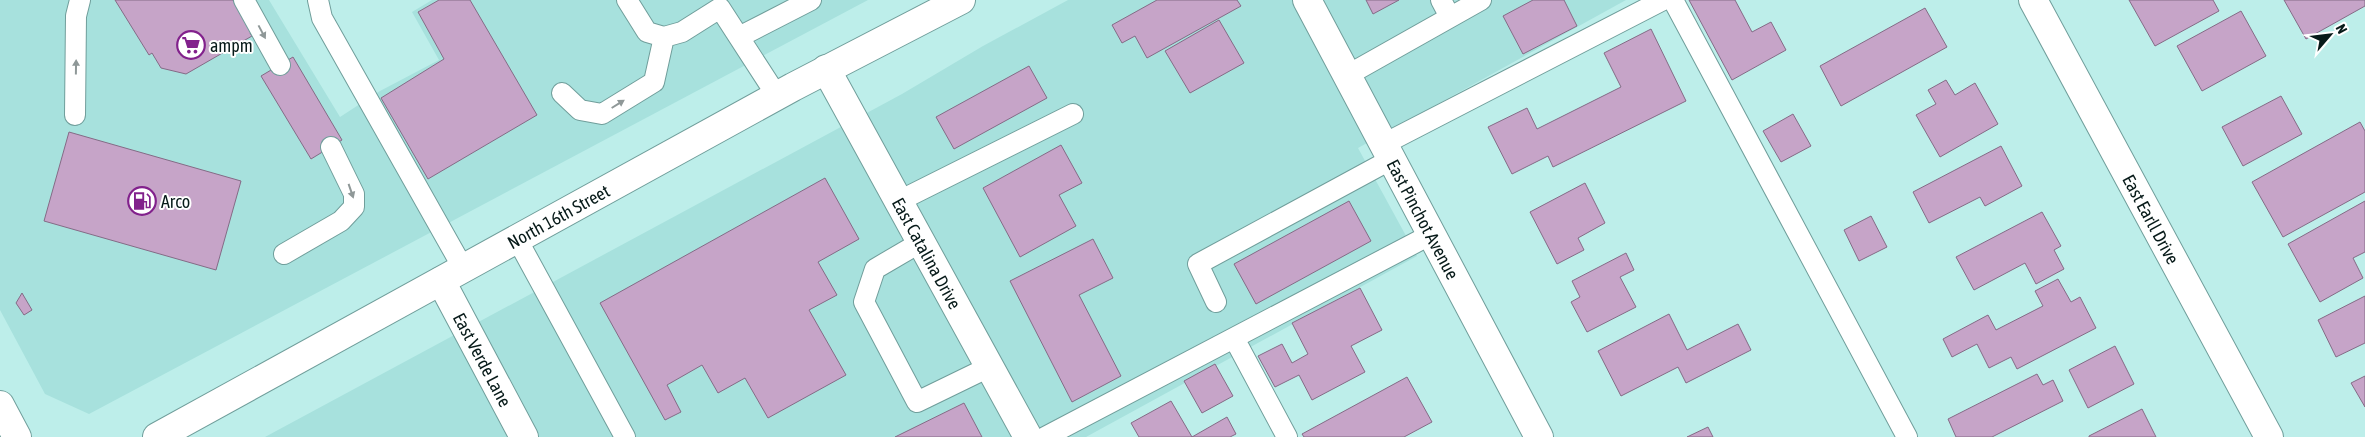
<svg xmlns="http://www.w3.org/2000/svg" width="2365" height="437" font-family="'Asap Condensed',sans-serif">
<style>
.built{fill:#a7e1dd}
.building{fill:#c6a4c8;stroke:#846b86}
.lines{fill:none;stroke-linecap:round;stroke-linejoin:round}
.service-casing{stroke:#709e9b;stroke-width:22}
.minor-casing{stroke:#709e9b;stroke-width:30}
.secondary-casing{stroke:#709e9b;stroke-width:30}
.service{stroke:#fff;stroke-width:20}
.minor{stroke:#fff;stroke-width:28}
.secondary{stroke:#fff;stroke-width:28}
.oneway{fill:#8f9898}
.labels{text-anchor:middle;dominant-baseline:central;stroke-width:4;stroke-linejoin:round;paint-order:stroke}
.poi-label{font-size:18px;fill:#071a19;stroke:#fff;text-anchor:start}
.street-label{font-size:18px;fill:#071a19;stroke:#fff}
</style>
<rect width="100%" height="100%" fill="#bdeeea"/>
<path class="built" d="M0 0H269L340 117 380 91 439 60 412 12 432 0H868L89 414 45 394 0 310Z
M1068 0H1626L1358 148 1417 256 1086 437H265L902 94 983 46Z"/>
<path class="building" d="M115 0H233L253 32 250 33 252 36 186 74 161 68 152 53 149 55Z
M439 0H470L537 115 428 179 381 98 444 59 418 12Z
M1157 0H1237L1241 6 1147 58 1135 36 1122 43 1112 25Z
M1366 0H1399L1373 14Z
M1533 0H1564L1577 26 1523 54 1503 16Z
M1689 0H1735L1752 32 1771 22 1786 50 1732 80Z
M2129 0H2213L2219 11 2155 46Z
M2284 0H2365V6L2306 39Z
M1925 8 1947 47 1841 106 1820 66Z
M2241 11 2266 56 2202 91 2177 46Z
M1219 20 1244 63 1190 93 1165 51Z
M1651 29 1686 101 1553 167 1548 156 1512 174 1488 127 1527 108 1537 129 1621 87 1604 53Z
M293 57 342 140 311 159 261 76Z
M1029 66 1047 98 954 149 936 117Z
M1946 80 1955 95 1975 83 1998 124 1940 157 1916 115 1936 104 1928 90Z
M2281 96 2302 134 2243 166 2222 127Z
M1793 114 1811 146 1781 162 1763 131Z
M2360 122 2365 131V192L2283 237 2252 182Z
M69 132 241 181 216 270 44 221Z
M1061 145 1082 183 1059 195 1076 226 1020 257 983 188Z
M2001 146 2022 186 1985 206 1980 197 1929 223 1913 192Z
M825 178 859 239 818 262 837 295 809 310 846 375 768 418 745 378 718 393 702 365 667 385 681 412 665 420 600 303Z
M1585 183 1605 223 1578 238 1584 250 1557 264 1530 212Z
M1349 201 1371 241 1256 304 1234 264Z
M2365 201V252L2353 258 2363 278 2320 302 2288 244Z
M2042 212 2061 246 2054 250 2064 269 2036 284 2025 263 1974 290 1956 257Z
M1871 216 1887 247 1859 261 1844 230Z
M1093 239 1113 278 1079 295 1121 376 1072 402 1010 281Z
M1626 253 1634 270 1620 277 1636 307 1587 332 1571 302 1580 297 1572 281Z
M2058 279 2071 302 2080 297 2096 328 2017 369 2011 357 1989 368 1977 344 1952 357 1943 339 1988 315 1996 330 2043 306 2035 291Z
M1360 288 1382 330 1351 346 1365 372 1312 400 1299 375 1275 387 1258 356 1282 344 1292 363 1308 354 1292 323Z
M22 293 32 310 24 315 16 303Z
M2365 296V343L2336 357 2318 320Z
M1669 314 1687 350 1738 324 1751 350 1686 383 1678 367 1621 396 1598 351Z
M2115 346 2134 384 2088 408 2069 370Z
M1215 364 1233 396 1202 413 1184 381Z
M2037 374 2043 385 2053 380 2063 401 1992 437H1956L1948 419Z
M2365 376V407L2351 383Z
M1407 377 1432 422 1404 437H1304L1302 434Z
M1171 401 1192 437 1227 417 1236 434 1230 437H1139L1131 423Z
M964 403 982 437H895Z
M2142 409 2156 437H2089V436Z
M1708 427 1713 437H1687Z"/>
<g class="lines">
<defs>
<path id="service" d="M244 0 280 65
M318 0 322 18 463 268
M627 0 647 32 664 37 682 32 720 8 777 96
M1441 0 1450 17
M1673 0 1907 437
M739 37 811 0
M1346 76 1481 0
M562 93 580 110 602 114 654 82 664 37
M75 115 76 16 80 0
M1382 145 1663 0
M899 201 1073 114
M517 239 625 437
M921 242 875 269 864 302 917 402 989 367
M284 254 341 221 354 207V194L331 147
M1216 302 1198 264 1390 160
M1234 338 1287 437
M1045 437 1430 235"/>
<g id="minor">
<path id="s1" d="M1307 0 1539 437"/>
<path id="s2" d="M2033 0 2269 437"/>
<path id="s3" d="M826 69 1028 437"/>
<path id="s4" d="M441 281 524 437"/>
</g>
<g id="secondary">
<path d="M0 405 17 437"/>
<path id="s5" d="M157 437 793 87 961 0"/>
</g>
</defs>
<use href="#service" class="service-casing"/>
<use href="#minor" class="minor-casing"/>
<use href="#secondary" class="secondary-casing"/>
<use href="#service" class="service"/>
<use href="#minor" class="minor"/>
<use href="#secondary" class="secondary"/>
</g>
<defs><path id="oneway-solid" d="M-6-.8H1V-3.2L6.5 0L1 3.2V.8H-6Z" transform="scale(1.25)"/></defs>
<g class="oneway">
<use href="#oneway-solid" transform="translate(262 32) rotate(62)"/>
<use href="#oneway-solid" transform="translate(76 67) rotate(-89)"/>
<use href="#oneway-solid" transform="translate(618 104) rotate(-32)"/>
<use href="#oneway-solid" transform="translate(351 191) rotate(71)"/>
</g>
<defs>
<symbol id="supermarket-ring" viewBox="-11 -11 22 22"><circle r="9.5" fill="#fff" stroke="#82218c" stroke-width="1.5"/><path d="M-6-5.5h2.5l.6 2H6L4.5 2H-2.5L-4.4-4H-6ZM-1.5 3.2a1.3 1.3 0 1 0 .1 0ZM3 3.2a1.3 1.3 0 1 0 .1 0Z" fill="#82218c"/></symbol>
<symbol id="fuel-ring" viewBox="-11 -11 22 22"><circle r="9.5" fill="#fff" stroke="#82218c" stroke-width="1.5"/><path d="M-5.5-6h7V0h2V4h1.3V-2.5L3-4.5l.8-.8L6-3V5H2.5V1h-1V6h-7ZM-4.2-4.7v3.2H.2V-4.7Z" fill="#82218c"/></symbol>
</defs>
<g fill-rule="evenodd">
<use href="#supermarket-ring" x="175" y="29" width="32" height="32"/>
<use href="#fuel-ring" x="126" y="185" width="32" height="32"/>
</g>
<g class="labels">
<g class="poi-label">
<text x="210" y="45">ampm</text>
<text x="161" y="201">Arco</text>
</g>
<g class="street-label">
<text stroke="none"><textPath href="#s5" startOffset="458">North 16th Street</textPath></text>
<text stroke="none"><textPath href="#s2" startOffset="249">East Earll Drive</textPath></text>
<text stroke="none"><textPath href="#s1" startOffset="248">East Pinchot Avenue</textPath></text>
<text stroke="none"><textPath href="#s3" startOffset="210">East Catalina Drive</textPath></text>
<text stroke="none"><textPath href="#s4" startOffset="89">East Verde Lane</textPath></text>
</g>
</g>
<g transform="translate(2330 35) rotate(62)" stroke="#ffffff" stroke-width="4" paint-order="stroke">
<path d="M0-4L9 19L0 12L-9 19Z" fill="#071a19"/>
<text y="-8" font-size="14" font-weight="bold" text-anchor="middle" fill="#071a19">N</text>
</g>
</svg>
